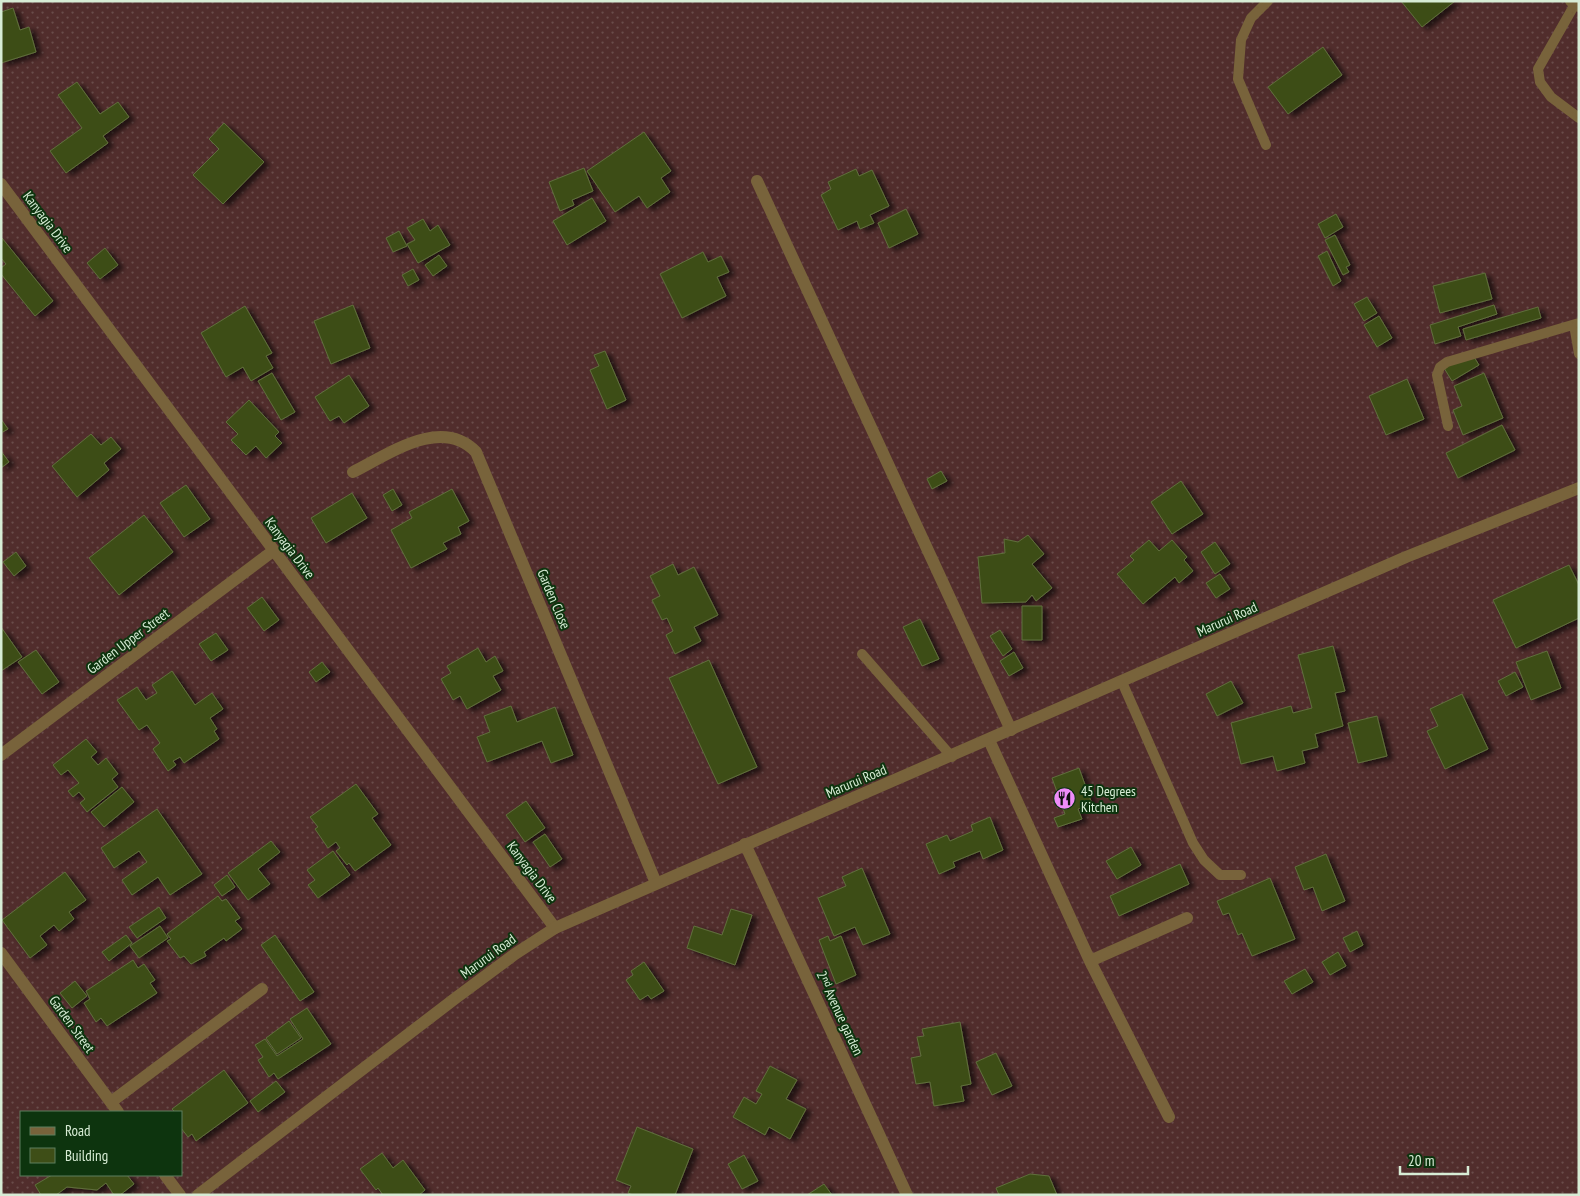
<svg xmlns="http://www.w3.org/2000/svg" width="1580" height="1196" font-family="'PT Sans Narrow',sans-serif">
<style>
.garden{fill:url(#garden-dots);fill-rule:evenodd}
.building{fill:#3e4e17;stroke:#5f6f3c;filter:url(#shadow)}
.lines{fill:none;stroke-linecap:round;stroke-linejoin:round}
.service{stroke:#78633b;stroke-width:10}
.minor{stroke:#78633b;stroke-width:12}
.tertiary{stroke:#78633b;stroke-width:12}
.labels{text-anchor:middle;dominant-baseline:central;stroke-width:4;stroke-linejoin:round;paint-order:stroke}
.street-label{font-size:14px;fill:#d7ecd5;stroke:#0d340e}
.poi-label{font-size:14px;fill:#d7ecd5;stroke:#0d340e;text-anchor:start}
</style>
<defs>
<pattern id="garden-dots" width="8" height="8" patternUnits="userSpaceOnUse" patternTransform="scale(1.25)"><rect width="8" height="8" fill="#512d2c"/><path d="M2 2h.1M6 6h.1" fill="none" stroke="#694c4a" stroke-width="1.8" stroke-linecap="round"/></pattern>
<filter id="shadow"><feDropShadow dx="5.5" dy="3" stdDeviation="2.5" flood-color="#0009"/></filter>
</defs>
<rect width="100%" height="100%" fill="#0d340e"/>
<path class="garden" d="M1 1H1579V1195H1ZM21 1112H181V1175H21Z"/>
<path class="building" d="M1401 1H1455L1422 27Z
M13 8 20 30 29 27 36 52 1 63V12Z
M1323 47 1342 75 1288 114 1268 87Z
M77 82 100 114 118 102 129 117 103 136 108 143 66 173 50 151 82 128 58 95Z
M224 123 264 162 223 204 193 175 219 149 209 139Z
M644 132 671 171 661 178 670 192 647 208 639 196 615 212 587 171Z
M584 168 593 191 572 200 574 205 560 211 549 182Z
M856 169 859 176 872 170 889 206 870 215 874 223 860 229 857 221 838 230 821 195 831 189 828 182Z
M592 198 606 221 567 245 553 221Z
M906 209 918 234 889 248 878 223Z
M1336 214 1343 227 1325 238 1318 224Z
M423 219 430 231 438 225 450 245 418 263 407 244 415 240 407 228Z
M399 231 407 246 393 252 386 238Z
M1335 235 1350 265 1346 267 1349 272 1343 275 1325 240Z
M2 238 53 301 35 316 1 274V268L6 264 1 258Z
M105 248 118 265 100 279 87 263Z
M1327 251 1341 281 1333 286 1318 256Z
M703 252 708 262 721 256 729 272 717 277 726 296 682 318 660 274Z
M439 255 447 266 433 276 425 265Z
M413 269 419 280 408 286 402 275Z
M1485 273 1492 299 1440 313 1433 286Z
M1367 297 1377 313 1364 321 1354 304Z
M353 305 370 348 331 364 314 321Z
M1494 305 1497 314 1458 327 1461 336 1435 344 1430 325Z
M245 306 272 353 266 356 273 368 251 381 243 367 226 377 201 333Z
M1538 307 1541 318 1466 340 1463 329Z
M1379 316 1392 338 1377 347 1364 325Z
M605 351 626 400 607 409 590 370 599 366 594 355Z
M1471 352 1479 365 1452 381 1444 368Z
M272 373 295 412 281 420 258 381Z
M1484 373 1503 418 1463 435 1453 410 1462 406 1454 386Z
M349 375 369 406 344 423 339 416 330 421 315 397Z
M1407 379 1424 419 1386 435 1369 396Z
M249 400 279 432 275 436 282 443 266 458 256 446 246 455 231 440 238 434 226 422Z
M1 419 8 429 1 433Z
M1502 425 1515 450 1458 478 1446 453Z
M91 434 101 445 111 437 121 449 104 463 109 470 77 497 52 466Z
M1 451 9 462 1 468Z
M941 471 947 481 932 489 927 479Z
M1181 481 1203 514 1172 534 1151 502Z
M186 485 210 519 184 537 160 503Z
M393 489 402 505 392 511 383 495Z
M452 489 469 521 458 527 461 534 443 543 447 549 411 568 391 530 412 518 409 512Z
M352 493 367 518 326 543 311 518Z
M144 515 173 552 119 595 89 558Z
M1028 535 1044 554 1032 564 1052 588 1036 601 1032 595 1026 602 982 603 978 557 1005 553 1004 539 1018 542Z
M1149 540 1159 551 1172 540 1187 557 1184 560 1193 571 1179 583 1175 577 1143 604 1117 574 1134 560 1130 556Z
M1215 542 1230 564 1215 574 1201 552Z
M16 552 26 566 14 576 3 562Z
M673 564 678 575 694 567 718 615 694 627 701 641 675 654 666 635 673 631 667 618 662 620 652 600 660 596 650 576Z
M1569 565 1579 585V618L1516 648 1493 600Z
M1220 574 1230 589 1216 598 1206 583Z
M262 597 279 620 264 631 247 608Z
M1022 606H1042V640H1022Z
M920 619 939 659 922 666 903 627Z
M1 627 22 657 1 671Z
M1000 630 1012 649 1003 656 990 636Z
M216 633 228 650 211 661 199 644Z
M1333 646 1345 691 1335 693 1343 726 1315 734 1318 747 1302 751 1305 763 1277 771 1273 756 1241 764 1231 723 1291 706 1293 713 1312 708 1298 655Z
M478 648 486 662 495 656 503 671 493 676 501 690 467 709 460 696 453 700 441 679 451 673 447 666Z
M36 650 59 682 42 694 18 662Z
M1547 651 1561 688 1531 700 1516 662Z
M1014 652 1023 668 1009 676 1000 661Z
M709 660 757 767 718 784 669 678Z
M322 662 330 672 316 682 309 672Z
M172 671 195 705 212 693 223 709 210 718 217 729 214 731 219 739 184 763 180 757 173 761 176 765 168 771 153 749 160 743 147 725 139 730 117 700 137 687 146 700 157 693 152 685Z
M1515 672 1523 687 1506 696 1498 681Z
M1231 681 1243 703 1217 716 1206 694Z
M1462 694 1488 749 1445 769 1427 731 1438 726 1430 709Z
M511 706 517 722 555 707 573 755 551 763 542 741 487 762 477 737 490 732 484 716Z
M1377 716 1387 756 1358 763 1348 723Z
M86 739 97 752 91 757 98 765 106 758 118 774 112 779 118 787 87 812 80 803 85 799 79 792 73 797 68 791 79 783 68 770 61 775 53 765Z
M1079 768 1092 804 1078 809 1082 819 1058 827 1054 818 1065 814 1052 778Z
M356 784 378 814 372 818 391 845 355 871 349 863 347 865 336 851 340 848 336 842 328 848 315 829 318 827 310 817Z
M122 787 134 802 104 827 91 812Z
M526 801 545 828 525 842 506 815Z
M157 809 202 874 170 895 158 877 132 895 122 880 147 862 139 851 114 868 101 848Z
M990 817 1003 850 983 859 980 851 953 862 955 867 939 874 926 844 947 835 950 841 973 831 971 825Z
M545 834 562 859 550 867 533 842Z
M271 841 280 852 258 869 270 884 248 900 228 873Z
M1131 847 1141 865 1117 879 1106 861Z
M333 851 350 875 318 898 308 885 315 880 307 870Z
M1326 854 1345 901 1322 911 1313 887 1304 890 1295 867Z
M1180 864 1189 884 1119 916 1110 896Z
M862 868 890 934 863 945 855 927 834 936 818 898 846 886 842 877Z
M65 872 86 900 69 912 74 919 59 931 54 925 40 936 47 945 30 958 2 920Z
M227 875 235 887 222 896 214 885Z
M1270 878 1295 939 1252 956 1242 933 1238 935 1229 913 1223 915 1217 901Z
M218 896 222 901 226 899 240 918 235 921 242 929 226 941 224 938 204 952 206 956 191 964 184 956 180 958 167 941 171 939 167 934Z
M159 907 166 918 137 938 129 927Z
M731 909 752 915 735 965 687 948 694 926 722 935Z
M160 926 168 938 139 958 130 946Z
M1357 931 1363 945 1350 952 1343 938Z
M126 935 132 943 109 961 102 952Z
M275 935 314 992 300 1001 261 945Z
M828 936 830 941 841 936 856 975 836 984 819 940Z
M1338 952 1346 966 1330 975 1322 962Z
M133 960 138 968 144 964 155 980 150 983 157 993 107 1026 101 1018 96 1022 84 1003 90 999 86 991Z
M644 962 664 991 651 999 648 995 640 1000 626 980 633 975 631 971Z
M1305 969 1313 982 1292 994 1284 981Z
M75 981 87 996 72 1008 60 993Z
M307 1008 331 1044 278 1079 274 1073 269 1077 258 1060 263 1057 255 1045 265 1039 277 1056 303 1039 290 1019Z
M289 1021 301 1038 277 1054 266 1038Z
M960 1022 971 1084 961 1086 964 1101 934 1106 930 1082 916 1084 911 1058 921 1056 917 1037 924 1036 922 1029Z
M996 1053 1012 1086 992 1095 976 1062Z
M770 1066 797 1080 786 1099 806 1109 790 1139 769 1127 765 1135 733 1117 744 1097 756 1104 762 1094 756 1091Z
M224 1070 248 1103 196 1141 192 1134 188 1137 181 1128V1112H175L172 1109Z
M276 1081 285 1092 258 1112 250 1101Z
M637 1127 693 1149 675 1195H633L628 1193 631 1186 616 1180Z
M382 1153 393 1168 403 1160 425 1190 419 1195H383L378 1188 376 1190 360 1169Z
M744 1155 758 1181 742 1189 728 1164Z
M1030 1174 1049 1176 1057 1195H999L996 1188Z
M52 1175H127L134 1184 120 1195H114L106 1183 97 1190 67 1187 56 1195H41L35 1185Z
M824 1184 832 1195H807Z"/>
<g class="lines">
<path class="service" d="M1575 4 1538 69 1540 82 1551 97 1579 118
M1266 145 1238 79 1241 40 1251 18 1268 1
M1574 325 1579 354
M1448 426 1437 375 1440 367 1447 362 1579 323
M862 654 952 757
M1122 682 1193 843 1204 860 1220 875H1241"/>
<path class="minor" d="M757 181 1011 730
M1 184 555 928
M353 472C389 454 441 416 476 452L656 883
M989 740 1090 961 1187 918
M1 755 273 551
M745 844 907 1195
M1 953 118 1112
M1090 961 1169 1117
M111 1102 262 989
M165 1175 180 1195"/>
<path class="tertiary" d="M1571 1 1579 6
M198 1195 457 997 515 954 555 928 1406 557 1579 488"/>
</g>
<defs>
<symbol id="restaurant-disc" viewBox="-11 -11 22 22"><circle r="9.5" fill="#ee8cf9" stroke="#0d340e"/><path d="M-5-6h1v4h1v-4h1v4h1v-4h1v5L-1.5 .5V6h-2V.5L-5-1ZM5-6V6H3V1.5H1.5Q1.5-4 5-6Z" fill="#111"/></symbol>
</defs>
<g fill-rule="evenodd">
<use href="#restaurant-disc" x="1052" y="786" width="25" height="25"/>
</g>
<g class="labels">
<g class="street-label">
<text transform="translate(48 222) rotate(53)">Kanyagia Drive</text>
<text transform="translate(290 548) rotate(53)">Kanyagia Drive</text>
<text transform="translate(554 599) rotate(67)">Garden Close</text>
<text transform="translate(1227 619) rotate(-24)">Marurui Road</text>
<text transform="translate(128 641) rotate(-37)">Garden Upper Street</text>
<text transform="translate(856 781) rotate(-23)">Marurui Road</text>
<text transform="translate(532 872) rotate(53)">Kanyagia Drive</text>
<text transform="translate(488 956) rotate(-36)">Marurui Road</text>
<text transform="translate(840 1013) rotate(65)">2ⁿᵈ Avenue garden</text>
<text transform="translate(72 1024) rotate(54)">Garden Street</text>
</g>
<g class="poi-label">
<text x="1081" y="791">45 Degrees<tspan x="1081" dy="16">Kitchen</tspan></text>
</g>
</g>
<rect width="1580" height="1196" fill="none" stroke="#d7ecd5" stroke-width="5"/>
<rect x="20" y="1111" width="162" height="65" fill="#0d340e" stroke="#5e7e5e"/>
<rect x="30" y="1127" width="25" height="8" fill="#78633b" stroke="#5e7e5e"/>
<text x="65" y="1136" font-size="15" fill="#d7ecd5">Road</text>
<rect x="30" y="1148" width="25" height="15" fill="#3e4e17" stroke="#5e7e5e"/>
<text x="65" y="1161" font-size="15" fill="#d7ecd5">Building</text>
<path d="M1400 1166v8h68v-8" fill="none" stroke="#d7ecd5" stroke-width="2.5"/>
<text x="1408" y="1166" font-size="15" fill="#d7ecd5" stroke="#0d340e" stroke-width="4" paint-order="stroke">20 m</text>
</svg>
